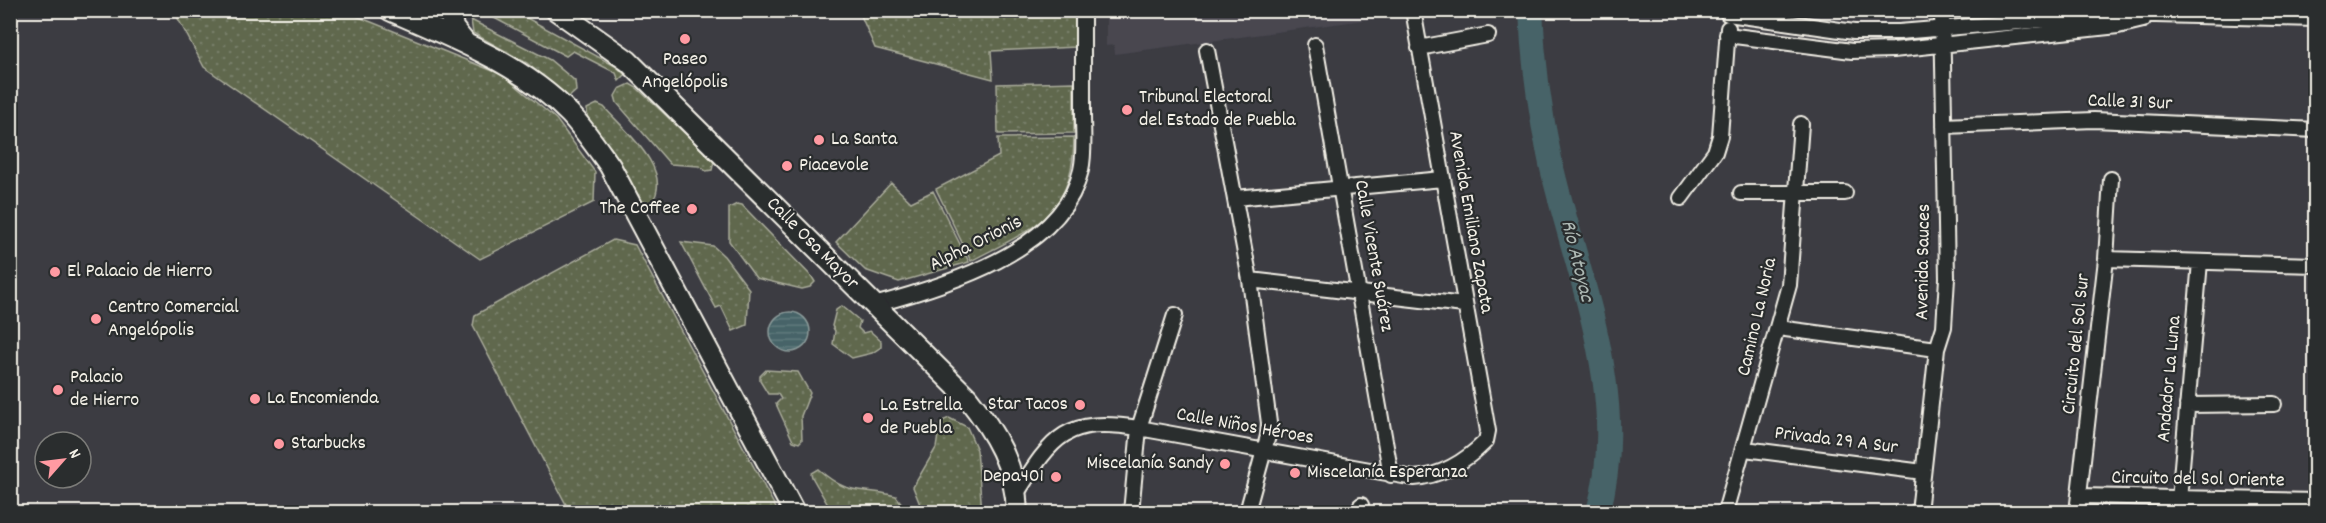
<svg xmlns="http://www.w3.org/2000/svg" width="2326" height="523" font-family="Dekko,sans-serif">
<style>
.built{fill:#484650}
.grass{fill:url(#grass-dots);stroke:#aaac9b;stroke-width:1.5}
.water{fill:url(#water-rules);stroke:#8c9c9b;stroke-width:1.5}
.lines{fill:none;stroke-linecap:round;stroke-linejoin:round}
.river{stroke:#466467;stroke-width:24}
.street-casing{stroke:#f4f1e8;stroke-width:18}
.secondary-casing{stroke:#f4f1e8;stroke-width:24}
.street{stroke:#2a2d2e;stroke-width:14}
.secondary{stroke:#2a2d2e;stroke-width:20}
.poi-dot{fill:#ff9aa2;stroke:#2a2d2e;stroke-width:2}
.labels{text-anchor:middle;dominant-baseline:central;stroke-width:4.5;stroke-linejoin:round;paint-order:stroke}
.poi-label{font-size:20px;fill:#f4f1e8;stroke:#2a2d2e;text-anchor:start}
.street-label{font-size:20px;fill:#f4f1e8;stroke:#2a2d2e}
.water-label{font-size:21px;font-style:italic;fill:#aeb9b4;stroke:#2a2d2e}
</style>
<defs>
<pattern id="grass-dots" width="8" height="8" patternUnits="userSpaceOnUse" patternTransform="scale(1.5)"><rect width="8" height="8" fill="#60684e"/><path d="M2 2h.1M6 6h.1" fill="none" stroke="#777e68" stroke-width="1.8" stroke-linecap="round"/></pattern>
<pattern id="water-rules" width="6" height="5" patternUnits="userSpaceOnUse" patternTransform="scale(1.5)"><rect width="6" height="5" fill="#466467"/><path d="M0 2.5h6" fill="none" stroke="#617b7d"/></pattern>
</defs>
<rect width="100%" height="100%" fill="#3c3c42"/>
<filter id="ink" filterUnits="userSpaceOnUse"><feTurbulence type="fractalNoise" baseFrequency=".0167" numOctaves="2"/><feDisplacementMap in="SourceGraphic" scale="12" xChannelSelector="R" yChannelSelector="G"/><feConvolveMatrix kernelMatrix="1 2 1 2 8 2 1 2 1" color-interpolation-filters="sRGB"/></filter>
<g filter="url(#ink)">
<path class="built" d="M1400 10 1401 15 1115 54 1114 45 1106 46V11Z"/>
<path class="grass" d="M174 11H344L503 75 556 119 595 172 594 202 480 259 204 67Z
M481 11H514L617 67 625 75 619 81 616 73 573 51 566 56Z
M859 11H1075L1076 47 991 51 993 79 875 48Z
M471 20 550 60 575 81 576 91 568 98 527 63 473 33Z
M1074 82V133L998 134 997 84Z
M630 84 637 88 714 161 712 170 706 171 699 166 670 164 617 103 615 96 619 89Z
M597 104 604 107C624 130 674 170 652 202L646 204 640 201 614 152 588 121 587 109Z
M1074 137C1074 217 1033 228 971 261L936 189 999 156 998 138Z
M891 183 911 202 933 191 969 262 899 282 865 270 836 242Z
M737 204 742 205 812 277 815 282 810 287 802 289 756 278 729 241V208Z
M613 240 635 245 778 512H570L473 326 475 315Z
M681 242 713 246 724 256 749 289 747 325 733 331 721 306 716 308Z
M842 306 860 321 858 328 863 333 870 331 881 341V347L872 353 852 358 833 344 835 331 832 326 836 310Z
M766 370 798 372 810 393 801 416 802 440 799 443 793 441 776 404 781 399 778 394H768L760 381V376Z
M949 418 967 427 977 450 982 512H923L913 487 936 448 940 422Z
M818 469C851 498 858 486 896 496L908 512H832L812 477 811 473Z"/>
<path class="water" d="M770 332a20 20 0 1 1 40 0a20 20 0 1 1-40 0Z"/>
<g class="lines">
<path class="river" d="M1531 10C1533 62 1540 114 1551 164 1577 277 1631 396 1598 512"/>
<defs>
<path id="street" d="M1728 14 1854 32H1899L2116 14 2316 19
M1727 35 1852 51 1893 50 2118 26 2143 20
M1315 45 1391 475
M1419 48 1488 35
M1207 50 1250 280 1269 423 1268 436 1247 512
M1944 126 2094 120 2316 130
M1741 193H1845
M1235 198 1443 179
M1681 198 1715 152 1720 136 1728 28
M2106 259 2316 265
M1250 280 1464 305
M874 305C945 286 1063 251 1081 170 1085 153 1083 133 1083 115 1083 80 1083 45 1083 10
M1778 328 1937 349
M2187 405 2274 404
M1745 449 1923 472
M1017 493C1054 435 1066 417 1139 428L1414 478C1442 476 1466 461 1486 441L1488 431 1413 10
M2079 496 2316 501
M2179 500 2200 262
M1131 512 1139 428 1175 315
M1359 512 1361 505
M1725 512 1789 285 1801 124
M1919 512 1937 349 1944 327 1947 278 1942 10
M2077 512 2106 259 2111 179"/>
<path id="secondary" d="M390 10C453 38 522 64 570 114 585 130 597 148 610 166L794 512
M450 10 453 28 466 44
M556 10 628 61 967 397C995 432 1016 467 1017 512"/>
</defs>
<use href="#street" class="street-casing"/>
<use href="#secondary" class="secondary-casing"/>
<use href="#street" class="street"/>
<use href="#secondary" class="secondary"/>
</g>
</g>
<g class="poi-dot">
<circle cx="685" cy="39" r="6"/>
<circle cx="1127" cy="110" r="6"/>
<circle cx="819" cy="140" r="6"/>
<circle cx="787" cy="166" r="6"/>
<circle cx="692" cy="209" r="6"/>
<circle cx="55" cy="272" r="6"/>
<circle cx="96" cy="319" r="6"/>
<circle cx="58" cy="390" r="6"/>
<circle cx="255" cy="399" r="6"/>
<circle cx="1080" cy="405" r="6"/>
<circle cx="868" cy="418" r="6"/>
<circle cx="279" cy="444" r="6"/>
<circle cx="1225" cy="464" r="6"/>
<circle cx="1295" cy="473" r="6"/>
<circle cx="1056" cy="477" r="6"/>
</g>
<g class="labels">
<g class="poi-label">
<text x="685" y="60" text-anchor="middle">Paseo<tspan x="685" dy="23">Angelópolis</tspan></text>
<text x="1139" y="98">Tribunal Electoral<tspan x="1139" dy="23">del Estado de Puebla</tspan></text>
<text x="831" y="140">La Santa</text>
<text x="799" y="166">Piacevole</text>
<text x="680" y="209" text-anchor="end">The Coffee</text>
<text x="67" y="272">El Palacio de Hierro</text>
<text x="108" y="308">Centro Comercial<tspan x="108" dy="23">Angelópolis</tspan></text>
<text x="70" y="378">Palacio<tspan x="70" dy="23">de Hierro</tspan></text>
<text x="267" y="399">La Encomienda</text>
<text x="1068" y="405" text-anchor="end">Star Tacos</text>
<text x="880" y="406">La Estrella<tspan x="880" dy="23">de Puebla</tspan></text>
<text x="291" y="444">Starbucks</text>
<text x="1213" y="464" text-anchor="end">Miscelanía Sandy</text>
<text x="1307" y="473">Miscelanía Esperanza</text>
<text x="1044" y="477" text-anchor="end">Depa401</text>
</g>
<g class="street-label">
<text transform="translate(2130 103) rotate(2)">Calle 31 Sur</text>
<text transform="translate(1470 222) rotate(80)">Avenida Emiliano Zapata</text>
<text transform="translate(812 244) rotate(45)">Calle Osa Mayor</text>
<text transform="translate(976 244) rotate(-27)">Alpha Orionis</text>
<text transform="translate(1373 256) rotate(80)">Calle Vicente Suárez</text>
<text transform="translate(1924 262) rotate(-89)">Avenida Sauces</text>
<text transform="translate(1758 317) rotate(-77)">Camino La Noria</text>
<text transform="translate(2077 344) rotate(-84)">Circuito del Sol Sur</text>
<text transform="translate(2170 379) rotate(-85)">Andador La Luna</text>
<text transform="translate(1245 427) rotate(10)">Calle Niños Héroes</text>
<text transform="translate(1836 441) rotate(7)">Privada 29 A Sur</text>
<text transform="translate(2198 480) rotate(1)">Circuito del Sol Oriente</text>
</g>
<g class="water-label">
<text transform="translate(1576 261) rotate(76)">Río Atoyac</text>
</g>
</g>
<rect width="2326" height="523" fill="none" stroke="#2a2d2e" stroke-width="36"/>
<rect x="18" y="18" width="2290" height="487" fill="none" stroke="#f4f1e8" stroke-width="2" filter="url(#ink)"/>
<g transform="translate(63 460) rotate(62)"><circle r="28" fill="#2a2d2e" stroke="#7b7b78" stroke-width="1.5"/>
<path d="M0-4.5L10 22L0 15L-10 22Z" fill="#ff9aa2"/>
<text y="-9" font-size="16" font-weight="bold" text-anchor="middle" fill="#f4f1e8">N</text>
</g>
</svg>
